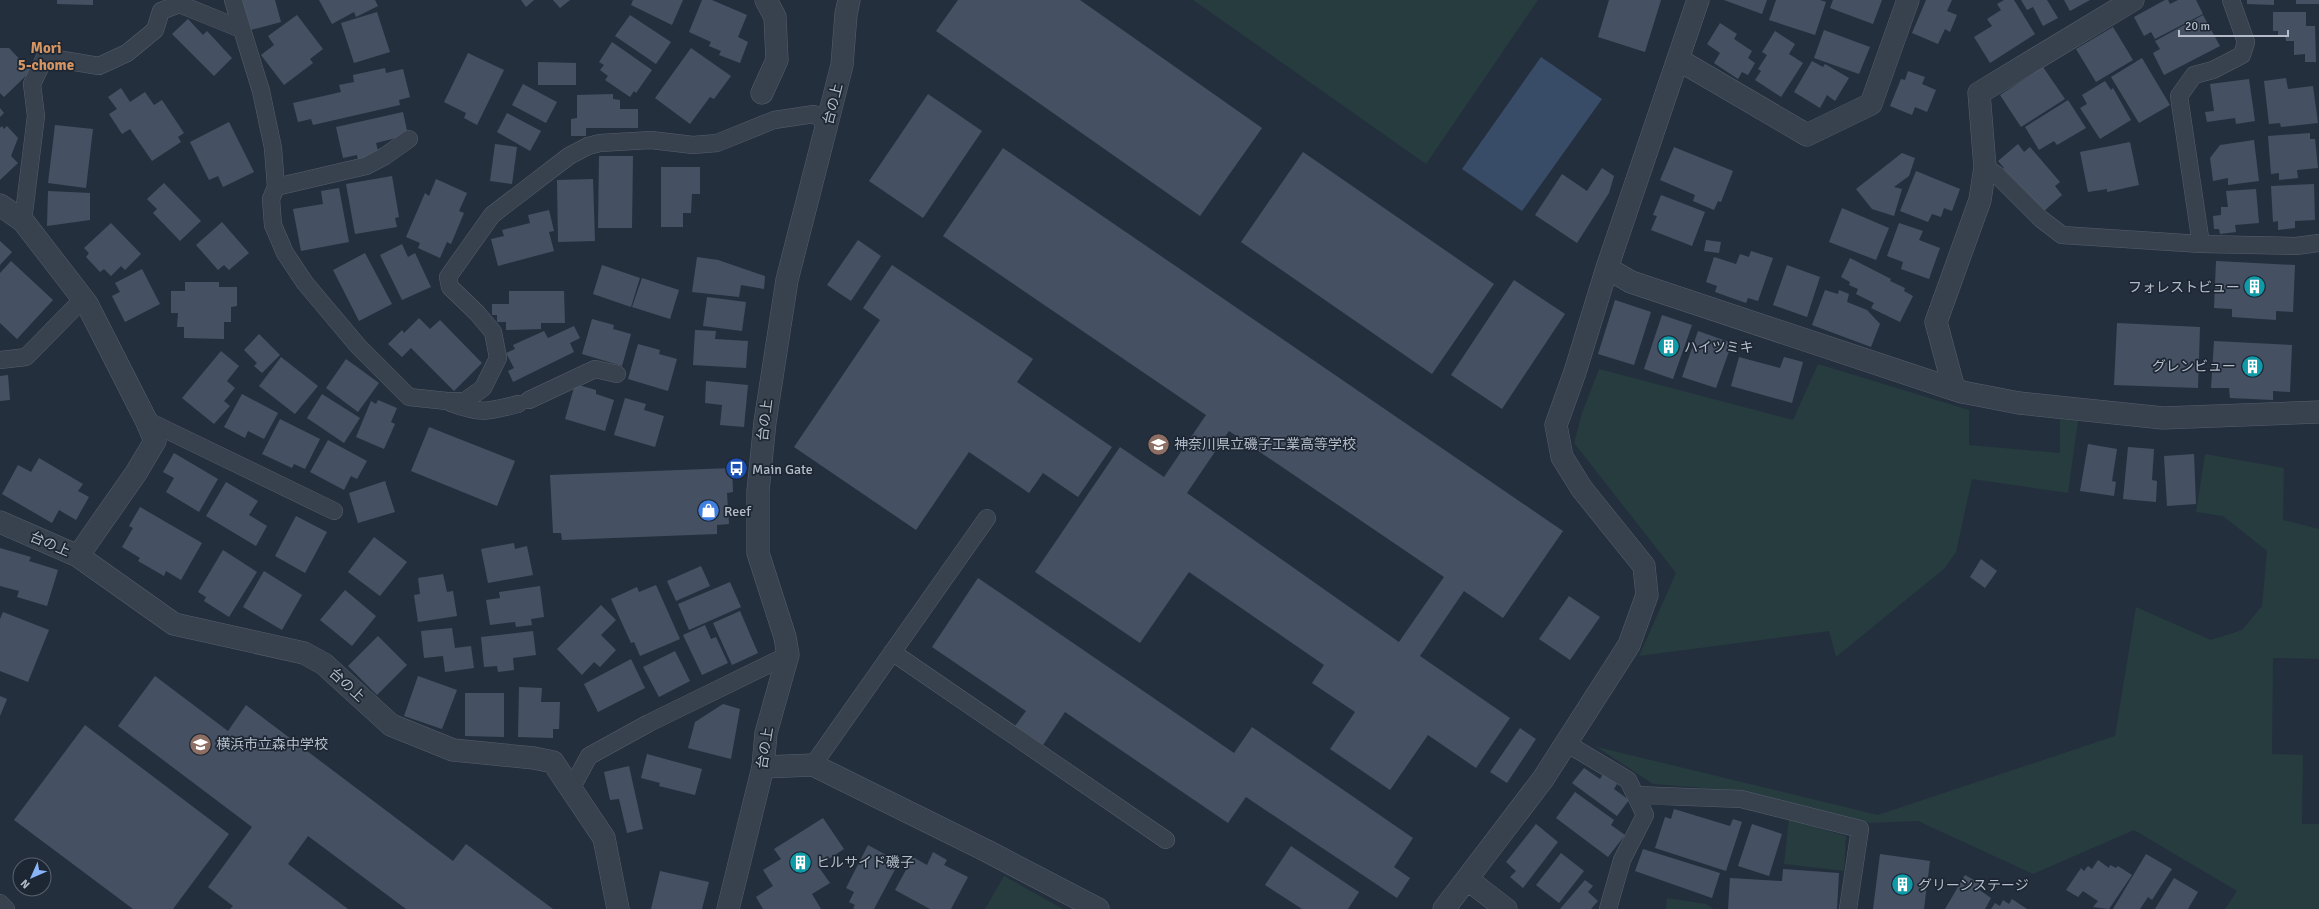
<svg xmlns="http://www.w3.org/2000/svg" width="2319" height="909" font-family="Signika,'Noto Sans JP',sans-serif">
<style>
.green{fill:#263c3f}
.water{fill:#394c67}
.building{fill:#455162;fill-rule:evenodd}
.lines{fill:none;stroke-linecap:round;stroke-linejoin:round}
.service-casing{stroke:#565f6c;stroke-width:18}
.minor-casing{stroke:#565f6c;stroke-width:23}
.tertiary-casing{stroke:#565f6c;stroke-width:23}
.service{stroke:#38414e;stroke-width:17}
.minor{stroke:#38414e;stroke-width:22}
.tertiary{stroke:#38414e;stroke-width:22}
.labels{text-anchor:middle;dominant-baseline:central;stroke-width:3.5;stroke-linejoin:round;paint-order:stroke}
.street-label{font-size:14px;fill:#b4bcc9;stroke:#1d2633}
.poi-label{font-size:14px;fill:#b4bcc9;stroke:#1d2633;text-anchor:start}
.neighbourhood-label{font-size:15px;font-weight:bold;fill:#d59563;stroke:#1d2633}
</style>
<rect width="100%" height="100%" fill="#242f3e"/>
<path class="green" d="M1193 0H1538L1426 164Z
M1818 364 1969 410V445L2060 453V419L2078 421 2068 493 1972 479 1956 552 1945 568 1836 657 1829 631 1639 656 1676 573 1574 443 1582 413 1599 369 1793 420Z
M2205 454 2284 468 2283 520 2319 529V659L2273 658 2272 754 2303 755 2302 824H2319V909H2225L2237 891 2134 830 2033 874 1918 821 1869 823 1739 791 1653 784 1597 747 1878 815 2115 736 2136 607 2211 640 2242 630 2262 606 2267 551 2223 516 2196 512Z
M1789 819 1846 836 1844 871 1784 864Z
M1004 876 1063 909H985Z
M1667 898 1706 904 1714 909H1666Z"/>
<path class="water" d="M1541 57 1602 99 1522 211 1462 169Z"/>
<path class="building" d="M57 0H93V5L57 4Z
M240 0H275L281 22 247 31Z
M319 0H375L378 6 356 17 354 12 332 24Z
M521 0H534L526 7Z
M553 0H570L560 8Z
M633 0H683L672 25 631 5Z
M702 0H712L747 15 738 37 748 42 740 63 719 55 721 51 709 46 711 42 689 32Z
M958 0H1080L1262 128 1200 216 936 31Z
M1609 0H1661L1645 52 1598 37Z
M1724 0H1767L1762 14Z
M1776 0H1820L1826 2 1815 35 1769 20Z
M1833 0H1882L1873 24 1830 8Z
M1926 0H1952L1947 11 1957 15 1950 32 1945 29 1938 44 1912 33Z
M2004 0H2014L2035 34 1990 63 1974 37 1992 26 1987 19 2001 10 1997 4Z
M2021 0H2047L2058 18 2043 26 2033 7 2027 10Z
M2064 0H2090L2070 11Z
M2165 0H2168L2170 4 2178 0H2196L2203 14 2155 39 2151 32 2144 36 2134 17Z
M2247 0H2274V5L2247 4Z
M2296 0H2319V4H2296Z
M377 12 390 52 354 63 341 23Z
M2273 12H2306V26H2315L2316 62H2305V54L2294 55V41H2286L2285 35H2278V31H2273Z
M297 15 323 49 310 59 313 63 284 85 261 55 274 45 268 36Z
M630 15 671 42 656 64 615 36Z
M2203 15 2220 46 2164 75 2153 53 2160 49 2155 41Z
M188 19 203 35 207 31 232 58 214 76 172 34Z
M1720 23 1737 34 1734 39 1752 51 1748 58 1755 63 1748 75 1742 72 1738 79 1714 63 1720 53 1707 44Z
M2113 27 2133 60 2096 82 2076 49Z
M1824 30 1870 47 1859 74 1814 58Z
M1775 31 1795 44 1789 54 1803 63 1781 97 1755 80 1761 71 1758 69 1767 55 1762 52Z
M612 42 652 70 636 93 634 91 630 97 605 80 608 76 600 70 604 65 599 62Z
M0 48H9L31 71 4 97 0 93Z
M691 48 731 76 714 99 710 97 690 124 655 98Z
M468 53 504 70 477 125 464 118 466 113 444 102Z
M2142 58 2170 105 2139 123 2111 77Z
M1812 61 1823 67 1825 64 1849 78 1835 101 1827 95 1820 108 1794 92Z
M538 62 576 63V85H538Z
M2043 67 2065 99 2021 127 2000 95Z
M385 68 386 73 403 69 410 97 399 100 400 105 313 125 311 119 298 122 293 103 341 92 339 85 354 82 353 75Z
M1908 71 1925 77 1922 84 1936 90 1927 112 1915 107 1912 115 1890 106 1901 79 1905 80Z
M2286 78 2288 89 2313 86 2318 123 2281 127 2280 123 2269 124 2264 81Z
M2249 79 2255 121 2236 124 2235 118 2207 122 2205 112 2214 111 2210 84Z
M2105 81 2111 90 2113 88 2131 120 2100 139 2080 108 2087 104 2082 95Z
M523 84 557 102 546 123 512 105Z
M121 88 130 102 145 92 154 105 162 100 184 133 178 137 181 142 152 161 130 129 122 134 109 114 117 109 108 97Z
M613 94V99L620 100V109H638V128H586V136H571V119L577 118V95Z
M928 94 982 131 923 218 869 181Z
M2068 100 2086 128 2057 145 2054 141 2039 150 2025 127Z
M0 108 4 113 0 117Z
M403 112 408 135 376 143 379 155 358 160 357 155 343 158 336 127Z
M507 113 541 131 530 151 497 132Z
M229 122 254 172 223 187 218 176 209 180 190 142Z
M55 125 93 129 86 188 48 183Z
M2 126 4 129 7 126 18 138 11 156 18 163 0 180V128Z
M2310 133V139H2315L2318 168 2297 170 2298 178 2279 180V173L2271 174 2268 136Z
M2254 140 2259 181 2228 185V178L2213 181 2210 158 2220 145Z
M2130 142 2139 185 2107 192V189L2088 192 2080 152Z
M495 144 517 147 512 184 490 181Z
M2018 144 2024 152 2030 147 2060 182 2055 186 2062 195 2043 212 2001 171 2004 168 1998 161Z
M1674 147 1733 171 1721 202 1718 201 1714 210 1693 201 1695 195 1660 180Z
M1003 148 1563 531 1503 618 1464 591 1420 656 1510 718 1476 768 1428 735 1390 790 1330 749 1355 712 1312 683 1324 665 1189 572 1140 643 1035 572 1120 447 1164 477 1206 415 943 236ZM1229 431 1444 577 1399 642 1187 493Z
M1303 152 1494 284 1432 374 1241 242Z
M1902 153 1915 158 1909 176 1894 187 1902 189 1894 216 1872 209 1856 189Z
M599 156H633L632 228H598Z
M661 167H700V194H692L691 213H683V227H661Z
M1602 168 1614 176 1609 193 1577 243 1535 215 1562 174 1587 191Z
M1916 171 1960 189 1952 211 1944 208 1941 217 1932 214 1928 222 1900 211Z
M392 176 399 217 395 218 397 227 355 234 346 184Z
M436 179 467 193 459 211 464 213 451 244 447 242 440 258 418 248 420 243 406 237 425 193 429 196Z
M593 179 595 241 558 242 557 180Z
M164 183 201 221 180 241 153 213 157 209 147 199Z
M2314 184 2315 220 2295 221V228L2278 230V221L2273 222 2271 186Z
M339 188 349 242 301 251 293 209 323 204 321 191Z
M2256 189 2259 223 2235 225 2236 232 2220 234 2219 229H2214L2213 216 2221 215V207H2228L2226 191Z
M48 191 90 193V220L47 226Z
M1661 195 1705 212 1692 246 1651 230 1657 216 1653 215Z
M1842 208 1889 228 1876 260 1829 242Z
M549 210 554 231 549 232 554 251 498 266 491 239 504 236 502 230 530 223 528 215Z
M222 222 249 253 229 270 224 265 218 270 196 245Z
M111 223 141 254 125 270 121 266 111 276 104 269 100 272 86 257 89 253 84 248Z
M1899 223 1923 231 1919 240 1940 248 1929 279 1901 269 1903 262 1887 256Z
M858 240 881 256 851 301 827 285Z
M1706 240 1721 242 1719 253 1704 251Z
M0 241 12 252 0 265Z
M402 244 408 257 415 253 431 287 402 300 380 255Z
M1751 251 1773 258 1758 301 1748 298 1746 303 1715 292 1717 286 1706 282 1714 257 1736 264 1740 254 1749 257Z
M365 253 392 304 359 321 333 270Z
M697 257 718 260 765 276 764 289 741 285 739 297 692 292Z
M1850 258 1891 279 1890 281 1905 288 1904 291 1913 296 1900 322 1871 308 1874 303 1856 294 1858 289 1849 285 1850 282 1841 277Z
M11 261 53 300 17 339 0 323V273Z
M2216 261 2295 265 2293 312 2276 311V320L2232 317V309L2214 308Z
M602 265 640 278 631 307 593 294Z
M892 265 1033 359 1017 382 1112 447 1078 497 1043 473 1029 493 969 452 916 530 794 447 880 320 863 308Z
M1787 265 1820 277 1807 317 1773 305Z
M142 269 160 304 125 322 112 296 120 292 115 283Z
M642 278 679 290 670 319 632 307Z
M1514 280 1565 314 1502 409 1451 375Z
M185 282H219V287H237V306L231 307V322H224V339L184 338V327H177L178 313H171V291H185Z
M1825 290 1838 294 1839 290 1849 294 1847 302 1867 310 1880 324 1871 347 1812 325Z
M509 291H564L565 323H541V329L506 330V322H497V315H492V304H509Z
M707 297 746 302 742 331 703 326Z
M1615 300 1651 312 1634 365 1598 354Z
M1662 315 1692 325 1673 379 1644 369Z
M419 318 430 329 440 320 482 363 454 391 411 348 402 357 388 344 402 330 404 333Z
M592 319 614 325 613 329 631 334 622 366 582 354Z
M2117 323 2200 327 2198 388 2114 385Z
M574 326 580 338 570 343 574 352 513 382 508 371 514 368 506 353 515 349 513 345 544 331 548 338Z
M695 330 716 331 715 339 748 341 746 368 693 365Z
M1698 331 1732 343 1716 388 1682 377Z
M259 334 280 355 262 373 254 366 257 363 244 350Z
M2214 341 2292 345 2290 392 2273 391V400L2230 398 2229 388H2211Z
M638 344 660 350 659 354 677 359 668 391 628 379Z
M221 351 239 366 227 381 235 388 224 401 230 406 214 424 182 398Z
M281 357 318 386 295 414 259 386Z
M1739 357 1780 368 1784 357 1803 362 1792 403 1731 386Z
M346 359 379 383 358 412 326 388Z
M8 375 10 400 0 401V376Z
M706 381 748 385 744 427 720 425 722 405 705 403Z
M575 384 596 390V394L614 400 605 431 565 419Z
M242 394 278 413 264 439 248 431 245 438 224 427Z
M322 394 360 418 344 443 307 418Z
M625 398 646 404 644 410 664 416 655 447 614 435Z
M378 400 397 408 391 422 395 424 384 449 356 437 371 401 376 404Z
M280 419 320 439 305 469 294 464 292 468 262 454Z
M429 427 515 461 497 506 411 471Z
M328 440 367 461 357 479 351 476 344 490 310 472Z
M2088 444 2117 449 2112 481 2116 482 2114 496 2080 491Z
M2128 447 2154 449 2152 480 2157 481 2156 502 2123 499Z
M174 453 218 479 199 512 166 492 174 478 163 472Z
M2194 454 2196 504 2167 506 2164 456Z
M39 458 83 484 78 491 89 497 76 520 59 510 52 523 2 494 18 465 31 472Z
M732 468 733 492 727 493 729 524 717 525V534L562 540 561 533H553L550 475Z
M385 481 395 512 358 523 349 493Z
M226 482 258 501 249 515 267 526 256 546 206 516Z
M140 507 202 543 181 580 166 571 164 576 138 561 140 558 122 547 133 528 129 526Z
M296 516 327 532 305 573 275 556Z
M374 537 407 562 380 596 348 572Z
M514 543 515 549 527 546 533 575 488 583 481 549Z
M0 548 31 557 29 561 58 570 47 606 17 597 19 591 0 586Z
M223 550 257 572 229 617 204 601 206 597 198 592Z
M1981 559 1997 571 1985 588 1970 577Z
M701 566 710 586 676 601 667 581Z
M264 571 302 595 282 630 243 607Z
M443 574 447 592 453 591 457 616 418 622 414 595 420 594 418 578Z
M978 578 1234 753 1252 727 1413 838 1394 867 1410 878 1397 898 1246 797 1228 823 1065 712 1043 745 1015 726 1026 711 932 647Z
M730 582 741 607 689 630 678 604Z
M656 585 680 639 640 656 634 642 631 643 611 599 637 587 639 592Z
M540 586 544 617 531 619 532 625 516 627 515 622 490 625 486 600 500 598 499 592Z
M345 590 376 616 352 646 320 620Z
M1569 596 1600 617 1570 660 1539 639Z
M601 605 616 620 601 635 616 650 600 667 594 662 582 675 557 649Z
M740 611 758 653 732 665 713 623Z
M3 612 49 630 28 682 0 671V619Z
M705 625 711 639 716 637 728 663 702 675 683 635Z
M452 628 455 648 471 646 474 668 445 672 443 656 424 658 421 631Z
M533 631 536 655 513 658 514 670 498 672 497 666 484 667 481 637Z
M378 636 407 665 377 695 348 666Z
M675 651 690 681 659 697 643 667Z
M631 659 645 688 598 712 584 684Z
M155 676 228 731 246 705 453 861 466 844 553 909H406L308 836 288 864 348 909H230L233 906 208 887 252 827 118 726Z
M418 676 457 690 442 729 404 716Z
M519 687 542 688 541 702H560L559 729H553V738L518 737Z
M465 693H504V737L465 736Z
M0 696 7 699 0 716Z
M723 704 740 709 731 759 688 748 695 722Z
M85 725 229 834 173 909H133L14 820Z
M1520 728 1536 739 1507 783 1490 772Z
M647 754 702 769 695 795 659 786 660 783 641 778Z
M629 766 643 829 627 833 619 799 610 800 604 772Z
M1584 768 1600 779 1603 774 1617 784 1614 789 1629 800 1617 816 1572 783Z
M1575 792 1614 820 1611 825 1625 835 1608 857 1556 818Z
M1674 809 1730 826 1733 819 1742 822 1726 871 1655 848 1665 817 1671 819Z
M823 818 844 849 818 866 830 883 812 894 821 909H763L756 897 773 886 763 870 781 859 774 849Z
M1536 824 1558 842 1523 888 1510 877 1516 871 1506 862Z
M1752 824 1782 834 1769 876 1738 866Z
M868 845 899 862 874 909H855L853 908 855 905 849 902 854 892 846 888Z
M1291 846 1359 892 1348 909H1302L1265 885Z
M1643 849 1720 873 1712 898 1635 871Z
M933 852 947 860 944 865 968 877 951 909H930L895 890 913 857 927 865Z
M1561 853 1584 871 1559 903 1536 885Z
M1880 854 1930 861 1924 909H1873Z
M2146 854 2172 869 2152 900 2148 897 2140 909H2113Z
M2098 860 2109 868 2110 865 2116 868 2118 866 2132 875 2109 909 2093 907 2098 901 2083 891 2078 897 2066 890 2081 868 2084 871 2088 866 2092 869Z
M1783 869 1839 873 1837 909H1728L1730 878 1782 881Z
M660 871 709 882 702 909H651Z
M1965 875 1981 884 1978 889 1991 898 1985 909H1945Z
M2174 878 2198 892 2188 909H2155Z
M1585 880 1593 886 1588 892 1598 901 1591 909H1560Z
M2012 899 2027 909H1991L1995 903 2000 906 2003 900 2009 904Z"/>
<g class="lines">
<defs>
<path id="service" d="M233 0 261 91 273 148 276 187 271 199 273 225 285 253 305 283 358 346 409 397 447 401H465L483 388 498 358 493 332 477 313 450 287 448 277 492 215 569 156 588 146 600 143 651 140 693 145 717 143 774 120 814 114 828 124
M1985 167 1997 175 2041 219 2062 235 2201 244 2296 246 2319 243
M276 187 366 166 385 156 409 139
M23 221 36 116 32 84 45 57 99 66 127 53 155 30 161 11 179 4 241 29
M2201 244 2179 96 2194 75 2213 70 2242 55 2246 42 2231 0
M0 360 26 357 83 299
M529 400 595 369 617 374
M451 403C481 414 488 412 518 404
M146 420 334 511
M892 652 1166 840
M1566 743 1628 780 1645 815 1622 860 1608 909
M813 765 987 518
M571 789 589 756 649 723 788 655
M1636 795 1741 799 1860 829 1848 909
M0 903 6 909"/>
<path id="minor" d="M1698 0 1607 268 1631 282 1962 392 2019 403 2163 418 2319 412
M1679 60 1807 135 1871 104 1908 0
M762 93 777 60 775 17 766 0
M0 205 23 221 87 304 146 420 155 441 136 473 78 556
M1954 389 1936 322 1980 200 1985 167 1979 93 2133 0
M0 522 78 556 174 624 304 653 324 664 391 725 453 750 534 758 553 762 604 838 618 909
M763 767 813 765 987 851 1098 909
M1467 879 1506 909
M1444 909 1543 779 1629 645 1647 595 1644 566 1582 489 1562 457 1556 425 1575 372 1607 268"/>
<path id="tertiary" d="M728 909 763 767 766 733 788 655 785 637 758 553V491L765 422 787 280 842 65 846 14 849 0"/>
</defs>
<use href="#service" class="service-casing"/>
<use href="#minor" class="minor-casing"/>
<use href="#tertiary" class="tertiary-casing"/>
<use href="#service" class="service"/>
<use href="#minor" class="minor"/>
<use href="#tertiary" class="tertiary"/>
</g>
<defs>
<symbol id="building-disc" viewBox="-11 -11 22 22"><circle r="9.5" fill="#0f9aa8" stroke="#1d2633"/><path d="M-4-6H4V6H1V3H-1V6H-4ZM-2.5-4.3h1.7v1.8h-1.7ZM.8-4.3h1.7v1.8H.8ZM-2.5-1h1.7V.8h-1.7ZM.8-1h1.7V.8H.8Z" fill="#fff"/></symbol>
<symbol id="school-disc" viewBox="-11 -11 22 22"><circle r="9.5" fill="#8d6e63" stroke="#1d2633"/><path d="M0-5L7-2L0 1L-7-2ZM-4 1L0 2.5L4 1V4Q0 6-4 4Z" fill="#fff"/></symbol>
<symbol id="bus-disc" viewBox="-11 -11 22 22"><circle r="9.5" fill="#1a4fb4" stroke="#1d2633"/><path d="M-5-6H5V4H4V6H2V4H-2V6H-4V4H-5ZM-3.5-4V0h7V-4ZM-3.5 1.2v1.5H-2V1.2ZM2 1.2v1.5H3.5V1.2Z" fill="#fff"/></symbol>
<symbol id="shop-disc" viewBox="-11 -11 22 22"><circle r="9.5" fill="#3f7fe0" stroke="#1d2633"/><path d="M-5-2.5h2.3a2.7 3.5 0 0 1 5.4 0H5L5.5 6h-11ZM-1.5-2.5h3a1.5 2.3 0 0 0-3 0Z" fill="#fff"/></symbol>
</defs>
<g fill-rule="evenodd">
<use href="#building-disc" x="2242" y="274" width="25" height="25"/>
<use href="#building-disc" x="1656" y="334" width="25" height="25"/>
<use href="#building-disc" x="2240" y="354" width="25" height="25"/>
<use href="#school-disc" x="1146" y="432" width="25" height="25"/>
<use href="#bus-disc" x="724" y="456" width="25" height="25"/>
<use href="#shop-disc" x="696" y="498" width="25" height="25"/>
<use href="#school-disc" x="188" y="732" width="25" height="25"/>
<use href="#building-disc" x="788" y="850" width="25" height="25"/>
<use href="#building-disc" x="1890" y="872" width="25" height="25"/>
</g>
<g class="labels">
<g class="street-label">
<text transform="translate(833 104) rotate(-76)">台の上</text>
<text transform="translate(765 420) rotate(-83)">台の上</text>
<text transform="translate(50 544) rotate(23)">台の上</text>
<text transform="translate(347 685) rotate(42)">台の上</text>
<text transform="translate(765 748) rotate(-81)">台の上</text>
</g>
<g class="poi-label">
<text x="2240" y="287" text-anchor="end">フォレストビュー</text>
<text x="1684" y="347">ハイツミキ</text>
<text x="2236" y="366" text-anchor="end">グレンビュー</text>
<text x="1174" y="444">神奈川県立磯子工業高等学校</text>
<text x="752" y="469">Main Gate</text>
<text x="724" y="511">Reef</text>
<text x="216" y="744">横浜市立森中学校</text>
<text x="816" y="862">ヒルサイド磯子</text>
<text x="1918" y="885">グリーンステージ</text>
</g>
<g class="neighbourhood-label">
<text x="46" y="48">Mori<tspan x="46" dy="17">5-chome</tspan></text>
</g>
</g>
<g transform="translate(32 877) rotate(225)"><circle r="19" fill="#1d2633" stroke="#59626f"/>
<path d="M0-3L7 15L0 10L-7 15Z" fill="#8ab4f8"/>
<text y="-6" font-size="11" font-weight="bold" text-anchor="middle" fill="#b4bcc9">N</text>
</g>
<path d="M2179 30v6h109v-6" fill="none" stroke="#b4bcc9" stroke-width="2"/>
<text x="2185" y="30" font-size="12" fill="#b4bcc9" stroke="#1d2633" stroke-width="3" paint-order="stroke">20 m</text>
</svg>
